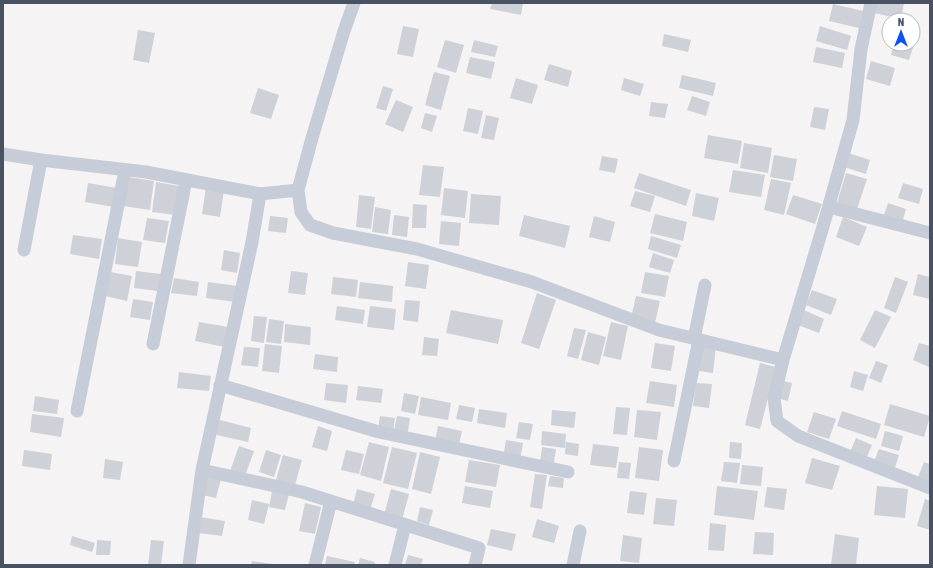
<svg xmlns="http://www.w3.org/2000/svg" width="933" height="568" font-family="'Asap Condensed',sans-serif">
<style>
.building{fill:#cfd1d8}
.lines{fill:none;stroke-linecap:round;stroke-linejoin:round}
.street{stroke:#c6cdd8;stroke-width:13}
</style>
<rect width="100%" height="100%" fill="#f5f3f3"/>
<path class="building" d="M492 3H523L521 15 490 9Z
M876 3H904L901 19 874 13Z
M833 4 863 11 859 28 829 21Z
M403 26 419 29 413 57 397 54Z
M820 26 851 36 847 50 816 41Z
M138 30 155 33 149 63 133 60Z
M664 34 691 40 688 52 662 46Z
M445 40 464 45 456 73 437 67Z
M474 40 498 46 495 57 471 52Z
M894 44 914 45 909 60 891 55Z
M816 47 845 53 842 68 813 62Z
M470 57 495 62 491 79 466 73Z
M871 61 895 68 890 86 866 79Z
M549 64 572 71 568 87 544 80Z
M434 72 450 76 441 110 425 105Z
M682 75 716 83 713 96 679 88Z
M516 78 538 85 532 104 510 98Z
M624 78 644 84 640 96 621 90Z
M383 86 393 89 386 111 376 108Z
M258 88 279 95 271 119 250 113Z
M692 96 710 102 706 116 687 110Z
M396 100 413 107 403 132 385 124Z
M651 102 668 104 665 118 649 116Z
M814 107 829 109 825 130 810 127Z
M468 108 483 111 478 134 463 131Z
M425 113 437 116 432 132 421 128Z
M486 115 499 118 494 140 481 138Z
M708 135 742 141 738 164 704 158Z
M744 143 772 148 768 173 740 168Z
M845 152 870 160 866 174 841 166Z
M774 155 797 159 793 181 770 177Z
M602 156 618 159 615 173 599 170Z
M423 165 444 167 440 197 419 195Z
M733 170 765 175 761 197 729 192Z
M639 173 691 190 686 206 634 188Z
M846 173 867 179 857 209 837 203Z
M128 177 154 181 150 210 123 206Z
M771 179 791 183 784 215 764 210Z
M156 182 179 186 175 215 152 212Z
M88 183 117 188 114 207 85 202Z
M903 183 923 189 919 204 898 198Z
M206 188 224 190 220 217 202 214Z
M444 188 468 191 465 218 441 215Z
M635 191 655 196 650 212 630 206Z
M696 193 719 198 714 221 692 216Z
M471 194 501 196 499 225 469 223Z
M359 195 375 197 371 229 356 227Z
M793 195 822 204 815 224 786 214Z
M888 203 906 209 902 223 883 218Z
M413 204 427 205 426 228H412Z
M375 207 391 210 388 234 372 232Z
M655 214 687 222 683 241 650 233Z
M394 215 409 217 407 237 392 235Z
M524 215 570 226 565 248 519 236Z
M270 216 288 218 286 233 268 231Z
M594 216 615 222 610 242 589 237Z
M843 217 867 227 859 246 836 237Z
M147 218 169 221 165 243 143 240Z
M441 221 461 223 459 246 439 244Z
M73 235 102 239 99 259 70 254Z
M651 236 681 245 677 258 648 249Z
M118 238 142 242 138 267 115 264Z
M224 250 240 253 237 273 221 270Z
M653 253 674 260 670 273 649 267Z
M408 262 429 265 426 289 405 286Z
M136 271 161 274 158 291 134 288Z
M291 271 308 273 305 295 288 293Z
M110 272 132 276 127 301 105 296Z
M645 272 669 276 665 297 641 293Z
M918 274 930 277V299L913 295Z
M333 277 358 280 356 297 331 294Z
M895 277 908 282 896 313 884 308Z
M174 278 199 282 197 296 171 293Z
M208 282 238 286 235 302 206 298Z
M360 282 393 286 392 302 358 298Z
M812 290 837 299 831 315 806 305Z
M537 293 556 300 539 349 521 343Z
M636 296 660 301 655 323 631 318Z
M133 299 153 302 150 320 130 317Z
M405 300 420 301 418 322 403 320Z
M337 306 365 310 363 324 335 320Z
M370 306 396 309 394 330 367 327Z
M451 310 503 320 498 344 446 333Z
M804 310 824 319 819 333 798 325Z
M875 310 891 317 875 348 860 340Z
M254 316 267 317 264 343 251 341Z
M269 319 284 321 281 344 266 342Z
M199 322 229 327 225 347 195 341Z
M611 322 628 326 621 360 603 356Z
M285 324 311 327 310 345 284 342Z
M574 328 586 330 578 359 567 356Z
M588 332 606 337 599 365 581 360Z
M424 337 439 339 437 356 422 355Z
M655 343 675 346 671 371 651 368Z
M919 343 930 346 929 367 913 360Z
M265 344 282 346 279 373 262 371Z
M702 344 716 346 713 373 699 371Z
M244 347 260 348 258 367 241 365Z
M315 354 338 357 337 372 313 369Z
M876 361 888 365 881 383 869 378Z
M760 363 776 367 760 429 745 425Z
M854 371 868 375 863 391 850 387Z
M179 372 211 376 209 391 177 388Z
M780 380 792 383 788 401 776 398Z
M650 381 677 385 674 407 646 403Z
M326 383 348 385 346 403 324 400Z
M696 383 712 384 709 408 693 406Z
M358 386 383 389 381 403 356 400Z
M404 393 419 396 415 414 401 411Z
M35 396 59 400 57 414 33 411Z
M421 397 451 403 448 420 418 415Z
M890 404 930 416 924 437 884 425Z
M459 405 475 408 472 422 456 419Z
M616 407 630 408 627 435 613 434Z
M479 409 507 413 505 428 477 423Z
M552 410 576 412 574 428 551 425Z
M637 410 661 412 657 440 634 437Z
M842 411 881 424 876 439 837 426Z
M814 412 836 419 829 439 807 432Z
M32 414 64 418 61 437 30 432Z
M380 416 395 418 393 431 378 429Z
M397 416 410 418 407 437 393 435Z
M216 419 251 428 248 442 212 434Z
M519 422 533 424 530 440 516 438Z
M318 426 332 431 327 451 312 447Z
M438 426 462 431 458 450 434 446Z
M542 431 566 434 565 448 541 445Z
M885 431 903 436 899 451 881 446Z
M856 438 872 445 866 459 850 452Z
M506 440 523 443 519 466 502 463Z
M369 442 389 447 381 481 360 475Z
M566 442 579 444 578 456 565 454Z
M730 442 742 443 741 459 729 458Z
M593 444 619 447 616 468 590 465Z
M239 446 254 451 245 476 230 471Z
M392 447 417 453 408 489 383 483Z
M542 447 556 449 554 463 540 462Z
M639 447 663 450 659 481 635 478Z
M879 449 899 455 894 471 873 464Z
M24 450 52 454 50 470 22 466Z
M266 450 281 455 274 477 259 472Z
M346 450 364 454 359 474 341 470Z
M420 452 440 457 431 494 412 489Z
M283 455 302 460 295 485 276 480Z
M812 458 840 466 832 490 805 483Z
M105 459 123 462 120 480 103 478Z
M469 460 500 465 496 487 465 482Z
M619 462 631 463 629 479 617 478Z
M724 462 740 463 737 483 721 481Z
M924 462 930 464V487L916 482Z
M742 465 763 467 761 486 740 484Z
M535 474 547 475 542 509 530 507Z
M207 475 221 479 216 498 202 495Z
M550 476 564 478 563 488 548 486Z
M465 486 493 491 490 508 462 503Z
M717 486 758 491 754 520 714 515Z
M877 486 908 489 905 518 874 515Z
M767 487 787 489 784 510 764 507Z
M357 489 375 494 370 510 353 505Z
M391 489 409 494 402 520 384 515Z
M272 491 289 494 285 510 269 507Z
M630 491 647 493 644 515 627 513Z
M656 498 677 500 674 526 653 524Z
M925 499 930 501V530L917 526Z
M252 500 269 504 264 524 248 520Z
M305 503 321 507 315 534 299 531Z
M420 507 433 510 429 525 417 521Z
M200 517 225 521 222 536 198 533Z
M537 519 559 526 554 543 532 537Z
M710 523 726 525 724 551 708 550Z
M491 529 516 534 512 551 487 545Z
M755 532 774 533 773 555 753 554Z
M835 534 859 538 856 565H831Z
M623 535 642 538 639 563 620 561Z
M72 536 95 543 92 552 70 545Z
M97 540 111 541 110 555H96Z
M151 540 164 541 161 565H148Z
M408 555 423 559 421 565H405Z
M327 556 355 562 354 565H325Z
M360 558 375 562 374 565H358Z
M252 561 273 564V565H251Z"/>
<g class="lines">
<path class="street" d="M354 3 344 31 312 138 298 190 301 212 310 225 333 233 417 249 532 282 659 330 783 360 774 398 777 421 798 436 930 488
M3 154 41 160 146 172 260 194
M829 207 930 233
M24 250 41 160
M694 339 705 285
M153 344 186 180
M783 360 822 230 853 120 861 49 871 3
M220 385 379 432 568 472
M77 411 125 170
M674 461 699 340
M202 470 252 242 260 194 298 190
M189 565 202 470 302 492 479 548 475 565
M315 565 331 501
M395 565 405 525
M573 565 580 531"/>
</g>
<rect width="933" height="568" fill="none" stroke="#485263" stroke-width="8"/>
<g transform="translate(901 32)"><circle r="19" fill="#ffffff" stroke="#b6bac1"/>
<path d="M0-3L7 15L0 10L-7 15Z" fill="#0a51f7"/>
<text y="-6" font-size="11" font-weight="bold" text-anchor="middle" fill="#485263">N</text>
</g>
</svg>
